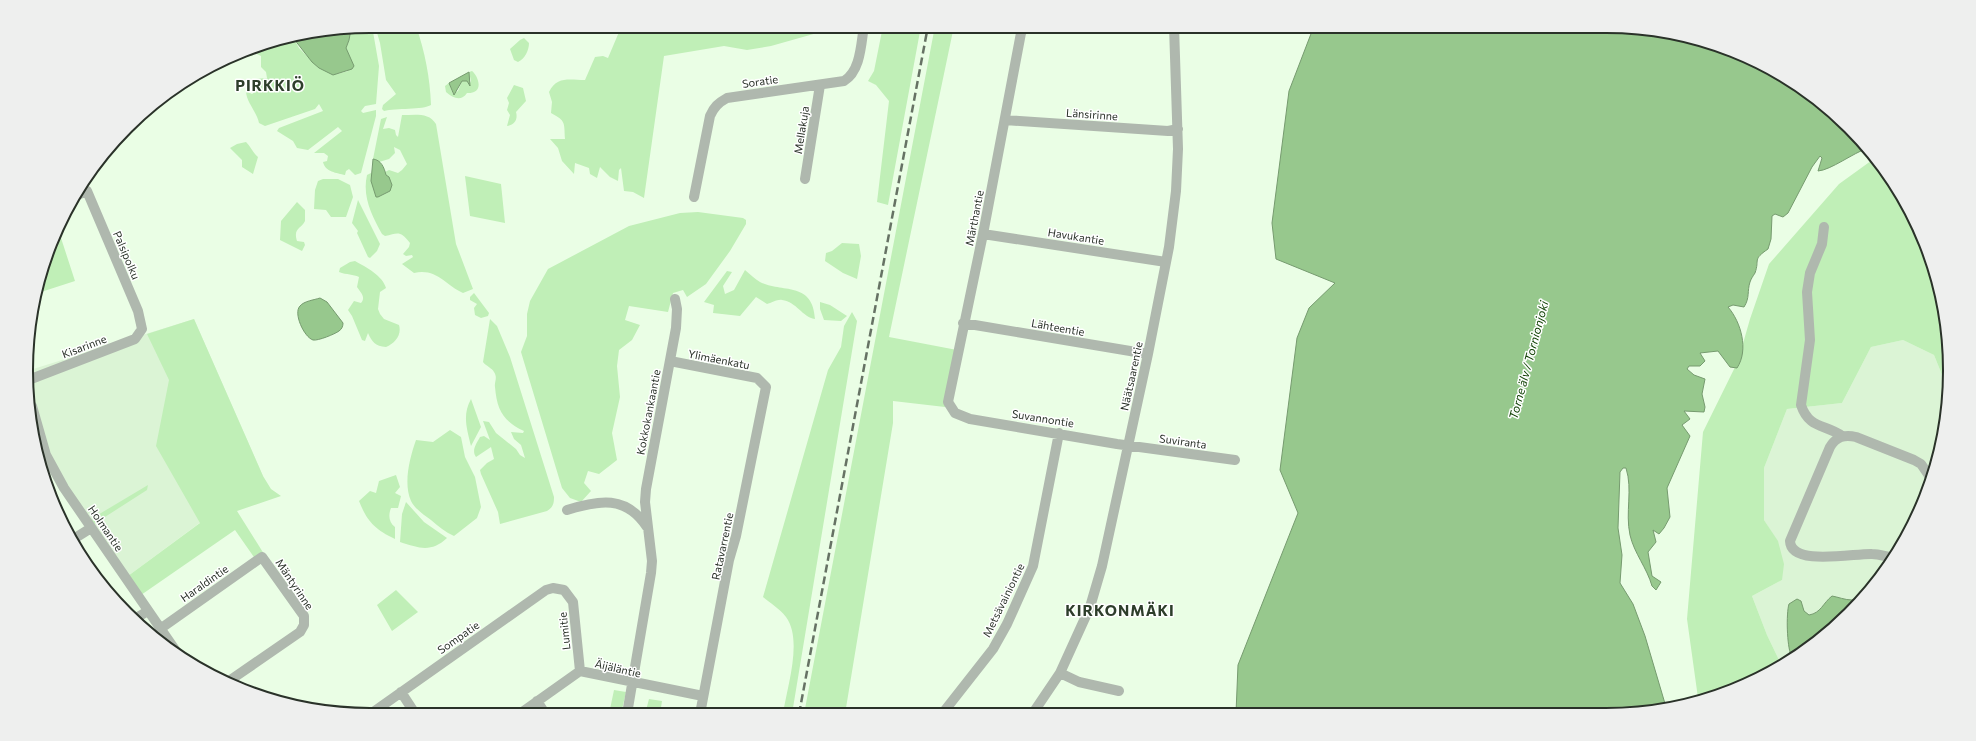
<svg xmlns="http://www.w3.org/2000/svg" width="1976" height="741" font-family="Commissioner,sans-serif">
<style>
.built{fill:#dbf4d5}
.green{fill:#c0efb7}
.water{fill:#97c88d;stroke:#769b6f}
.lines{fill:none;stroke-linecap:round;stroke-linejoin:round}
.minor{stroke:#afb8ae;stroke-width:10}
.rail{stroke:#667264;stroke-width:2.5;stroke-dasharray:8 4;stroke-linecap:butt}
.labels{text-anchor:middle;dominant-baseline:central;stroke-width:3;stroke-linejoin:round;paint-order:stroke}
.street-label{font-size:11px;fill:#2a3229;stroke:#fff}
.water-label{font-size:12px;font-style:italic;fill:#114205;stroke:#fff}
.district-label{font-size:15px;font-weight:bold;letter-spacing:1px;fill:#2e3e2b;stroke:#fff}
.rim{fill:none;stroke:#2a3229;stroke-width:2}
</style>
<rect width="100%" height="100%" fill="#eafee5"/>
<path class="built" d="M194 319 263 476 128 576 67 486 48 454 31 393 30 370Z
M1903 340 1934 355 1949 392 1938 460 1892 562 1833 629 1784 662 1779 660 1767 635 1752 596 1782 580 1778 542 1764 520V468L1787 409 1842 403 1871 347Z"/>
<path class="green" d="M372 26 379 66 376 104 365 106 361 111 363 113 376 110V116L361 173 355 175 349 169 346 171 345 175C337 173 325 172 323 162L327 161 328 156 324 153H314L342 131 338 127 308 150 297 148 293 141 277 131 279 128 323 111 319 104 315 109 265 126 259 123C257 112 246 102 246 91L252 94 255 92V79L267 78 266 72 261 67V56L255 53 252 56 242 53 260 44 294 39 299 48 319 68 337 74 348 71 346 48 349 40 351 29Z
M375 26H416C425 52 430 78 431 105 423 110 396 108 384 111L382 109 383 105 396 94 386 80 380 43Z
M618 26H821L817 33 771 46 747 50 724 46 664 56 644 198 633 192 624 191 621 168 619 170 618 181 610 177 600 167 597 178 590 174 589 168 575 163 574 174 562 161 558 148 550 139H565C564 122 566 121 551 113L552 102 549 92C557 76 569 80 585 80L595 57 603 56 608 58 619 32Z
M883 26H921L888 205 877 202 889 101 876 85 868 81 874 71Z
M935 26H954L889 337 957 350 945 407 893 401V423L845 714H804Z
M524 38 529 43C529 50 525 59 518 62L514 60 510 49 520 40Z
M472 71C477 75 483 88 474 92 472 93 469 93 467 93 461 102 453 98 446 92L445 86 449 83 453 94 458 91 462 81H467L469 85 471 81 469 72Z
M514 85 523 88 526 101 516 112C518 119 515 125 507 126L510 115 507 110 509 103 507 98Z
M402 115C415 115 429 112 436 124L456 244 473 289 463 293C445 285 437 268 414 273L402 264 413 257 412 255 406 256 403 254 409 247 410 243C400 230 398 233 385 236L382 234C372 216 362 197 367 175L371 173 375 193 380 196 390 191 385 172 389 170 398 173 402 170 407 164 400 150 394 147 395 153 389 159 379 162 373 159 381 119 387 117 383 129 389 128 395 130 396 135 398 137Z
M246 142C251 147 253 153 258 157L253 174 242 167V160L230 148 237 144Z
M1875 158 1904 198 1932 260 1947 326 1949 392 1934 355 1903 340 1871 347 1842 403 1787 409 1764 468V520L1778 541 1784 564 1782 580 1752 596 1767 635 1779 660 1784 662 1758 680 1698 698 1687 619 1703 432 1738 361 1750 319 1769 264 1839 184Z
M465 176 501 184 505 223 470 216Z
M323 179H338L350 185 353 197 346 217H331L326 210 314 209 315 190 318 181Z
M358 200 380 244 377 251 370 258 368 257 357 233 358 231 352 223Z
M297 202 305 210V221C301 229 293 228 297 241L304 242 305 245 302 251 280 240 281 221Z
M698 212 743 218 746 220V224L730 251 706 284 687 297 683 290 673 293 668 312 629 306 625 320 640 325 632 340 619 350 617 366 620 397 612 433 617 460 599 474 588 471 584 483 591 491 581 502 570 498 562 488 521 352 527 336V314L530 301 548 269 629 226 680 213Z
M61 238 75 281 41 292C35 276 46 256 53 241Z
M842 243 859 244 861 256 857 279 843 273 825 261 826 253 832 251Z
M355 261C366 267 383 276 386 288L380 292 378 309 380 314 384 319 399 325C402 335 395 343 386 347 375 346 372 342 368 333L365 341 362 340 352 316 348 310 354 301 361 303C366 297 361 293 357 287L359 277C353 274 347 275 339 272L340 268 350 262Z
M745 270C750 274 755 279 760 282 783 293 813 281 815 319 802 317 797 302 782 300 778 299 771 303 767 304L756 297 740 316 713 313 714 305 704 302 727 271 732 272 723 286 725 294 734 290Z
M474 293 489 313 488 316 481 318 475 315 474 308 477 304 470 300V297Z
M820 302 830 305 847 316 841 321 824 320 820 309Z
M852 312 857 321 792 714H783C787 687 803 640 786 617 780 609 770 603 763 597L828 370 841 347 844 326Z
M194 319 263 476 271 489 281 496 237 511 264 554 256 560 235 530 141 595 128 576 200 523 156 446 169 380 147 334Z
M490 319 497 326 510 357 554 497C554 504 553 507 547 511L500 524 498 512 481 474 480 470 487 463 494 459 491 447 476 457C471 450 477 443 480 437L484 436 490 440 483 421 489 422 496 433 516 449 520 455 525 458 521 445 514 439 511 432 523 433 524 431C503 421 497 410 495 387 494 382 498 378 494 372 492 368 486 366 483 362Z
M471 399 481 427 471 446C467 429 462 415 471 399Z
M450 430 461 437 465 457 475 477 481 507 477 518 454 536C445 532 438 526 431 520 424 515 415 509 411 501 403 483 410 457 416 440L433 442Z
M396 475 400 487 395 493 401 496 398 508H391C388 516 389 522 395 527V539C374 529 367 521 359 501L370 491 376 493 379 481Z
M148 485 147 490 94 524 91 519Z
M406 502 424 522 447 538C431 553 419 548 400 542L402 514Z
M396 590 418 612 392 631 377 605Z
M614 690 626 692 621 714H609Z
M649 699 662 701 660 714H645Z"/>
<path class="water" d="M1314 26H1605L1695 38 1758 62 1815 97 1868 148C1853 153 1831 170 1818 171L1822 158 1820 156 1812 167 1788 213 1783 217 1775 214 1772 216 1771 239 1768 249C1752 260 1760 259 1755 273 1753 276 1751 279 1750 282 1747 291 1750 298 1744 307L1733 305 1728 307C1741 322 1749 350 1737 368L1730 367 1718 351 1700 353 1705 361 1700 366H1689L1687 369 1694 375 1705 379 1702 394 1705 407 1704 412 1684 411 1690 419 1682 425 1690 436 1667 488 1670 517 1664 528 1659 534 1653 530 1656 542 1648 552 1652 576 1661 582 1656 590 1652 586C1647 568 1634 553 1630 535 1625 512 1633 490 1626 468H1623L1620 472 1618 528 1622 555 1620 583 1633 604 1645 636 1666 707 1651 712 1236 713 1238 665 1298 513 1280 470 1297 338 1309 308 1335 283 1276 259 1272 223 1289 91Z
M351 29 349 40 346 48 354 66 352 69 333 75 319 68 312 62 294 39Z
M469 72 470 86 467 81H462L454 95 449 83Z
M373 159C381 160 384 167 386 175L389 177 392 185 390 191 378 197H376L371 181Z
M320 298 327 302 343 323C343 326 342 329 339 331 335 334 318 341 313 340 304 337 293 313 300 306 304 301 314 300 320 298Z
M1875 577H1879L1833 629 1793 656 1791 655C1787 646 1786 614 1789 604L1797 599 1801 601 1804 611 1809 615C1821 613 1823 603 1832 596 1838 597 1845 600 1852 600 1863 599 1868 584 1875 577Z"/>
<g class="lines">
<path class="minor" d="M1025 26 1021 33 983 234 948 402 955 413 970 419 1117 444 1235 460
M1005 120 1168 131 1178 129
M805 179 820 85
M694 197 710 116C714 107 718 103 727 98L844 81C861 71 861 43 864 26
M1824 227 1822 244 1810 273 1807 292 1810 340 1801 405C1809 429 1825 424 1842 436
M983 234 1166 262
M963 323 1148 354
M670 361 757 378 766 387 736 536 729 560 700 714
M31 379 135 339 142 329 138 311 87 191 73 197
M32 406 46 455 64 488 178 654
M567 510C599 500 626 495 647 527
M72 540 91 528
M1894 558C1887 557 1879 554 1872 554 1855 553 1791 567 1790 541L1830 447C1836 437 1844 434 1856 437L1914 460 1921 464 1930 477
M136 618 148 611
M160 629 262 557 304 616V625L300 632 226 683
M1060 673 1079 682 1119 691
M401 692 416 715
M537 701 546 715
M1033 713 1060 673 1090 607 1102 566 1148 354 1169 247 1176 191 1178 149 1174 26
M627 714 651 573 652 561 645 502 646 489 676 328 677 309 675 299
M942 714 993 649 1007 624 1033 566 1059 433
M369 715 546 590 553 588 564 590 573 602 580 671
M518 715 580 671 703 696"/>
<path class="rail" d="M799 714 928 26"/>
</g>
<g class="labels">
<g class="street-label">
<text transform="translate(760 81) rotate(-8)">Soratie</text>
<text transform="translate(1092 114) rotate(4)">Länsirinne</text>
<text transform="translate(801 130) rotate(-81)">Mellakuja</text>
<text transform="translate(974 218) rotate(-79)">Märthantie</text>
<text transform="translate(1076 236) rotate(9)">Havukantie</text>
<text transform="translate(127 255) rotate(67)">Palsipolku</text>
<text transform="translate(1058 327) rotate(10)">Lähteentie</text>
<text transform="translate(84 346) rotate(-21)">Kisarinne</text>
<text transform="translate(719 359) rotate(11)">Ylimäenkatu</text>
<text transform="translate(1131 376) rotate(-78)">Näätsaarentie</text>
<text transform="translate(648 412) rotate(-79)">Kokkokankaantie</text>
<text transform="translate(1043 418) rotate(9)">Suvannontie</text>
<text transform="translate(1183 441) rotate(8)">Suviranta</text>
<text transform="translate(106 528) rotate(56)">Holmantie</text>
<text transform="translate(722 546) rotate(-78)">Ratavarrentie</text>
<text transform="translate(204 583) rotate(-35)">Haraldintie</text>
<text transform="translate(295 584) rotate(56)">Mäntyrinne</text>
<text transform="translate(1003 600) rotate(-64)">Metsävainiontie</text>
<text transform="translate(564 631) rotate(-96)">Lumitie</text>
<text transform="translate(458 637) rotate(-35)">Sompatie</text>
<text transform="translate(618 668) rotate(13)">Äijäläntie</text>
</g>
<g class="water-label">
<text transform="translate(1528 360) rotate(-75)">Torne älv / Tornionjoki</text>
</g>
<g class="district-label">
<text x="270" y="85">PIRKKIÖ</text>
<text x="1120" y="610">KIRKONMÄKI</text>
</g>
</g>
<path d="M0 0H1976V741H0ZM370 33H1606A337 337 0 0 1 1943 370V371A337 337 0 0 1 1606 708H370A337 337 0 0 1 33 371V370A337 337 0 0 1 370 33Z" fill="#eeefee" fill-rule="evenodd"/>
<path class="rim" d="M370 33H1606A337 337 0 0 1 1943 370V371A337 337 0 0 1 1606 708H370A337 337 0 0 1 33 371V370A337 337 0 0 1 370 33Z"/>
</svg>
